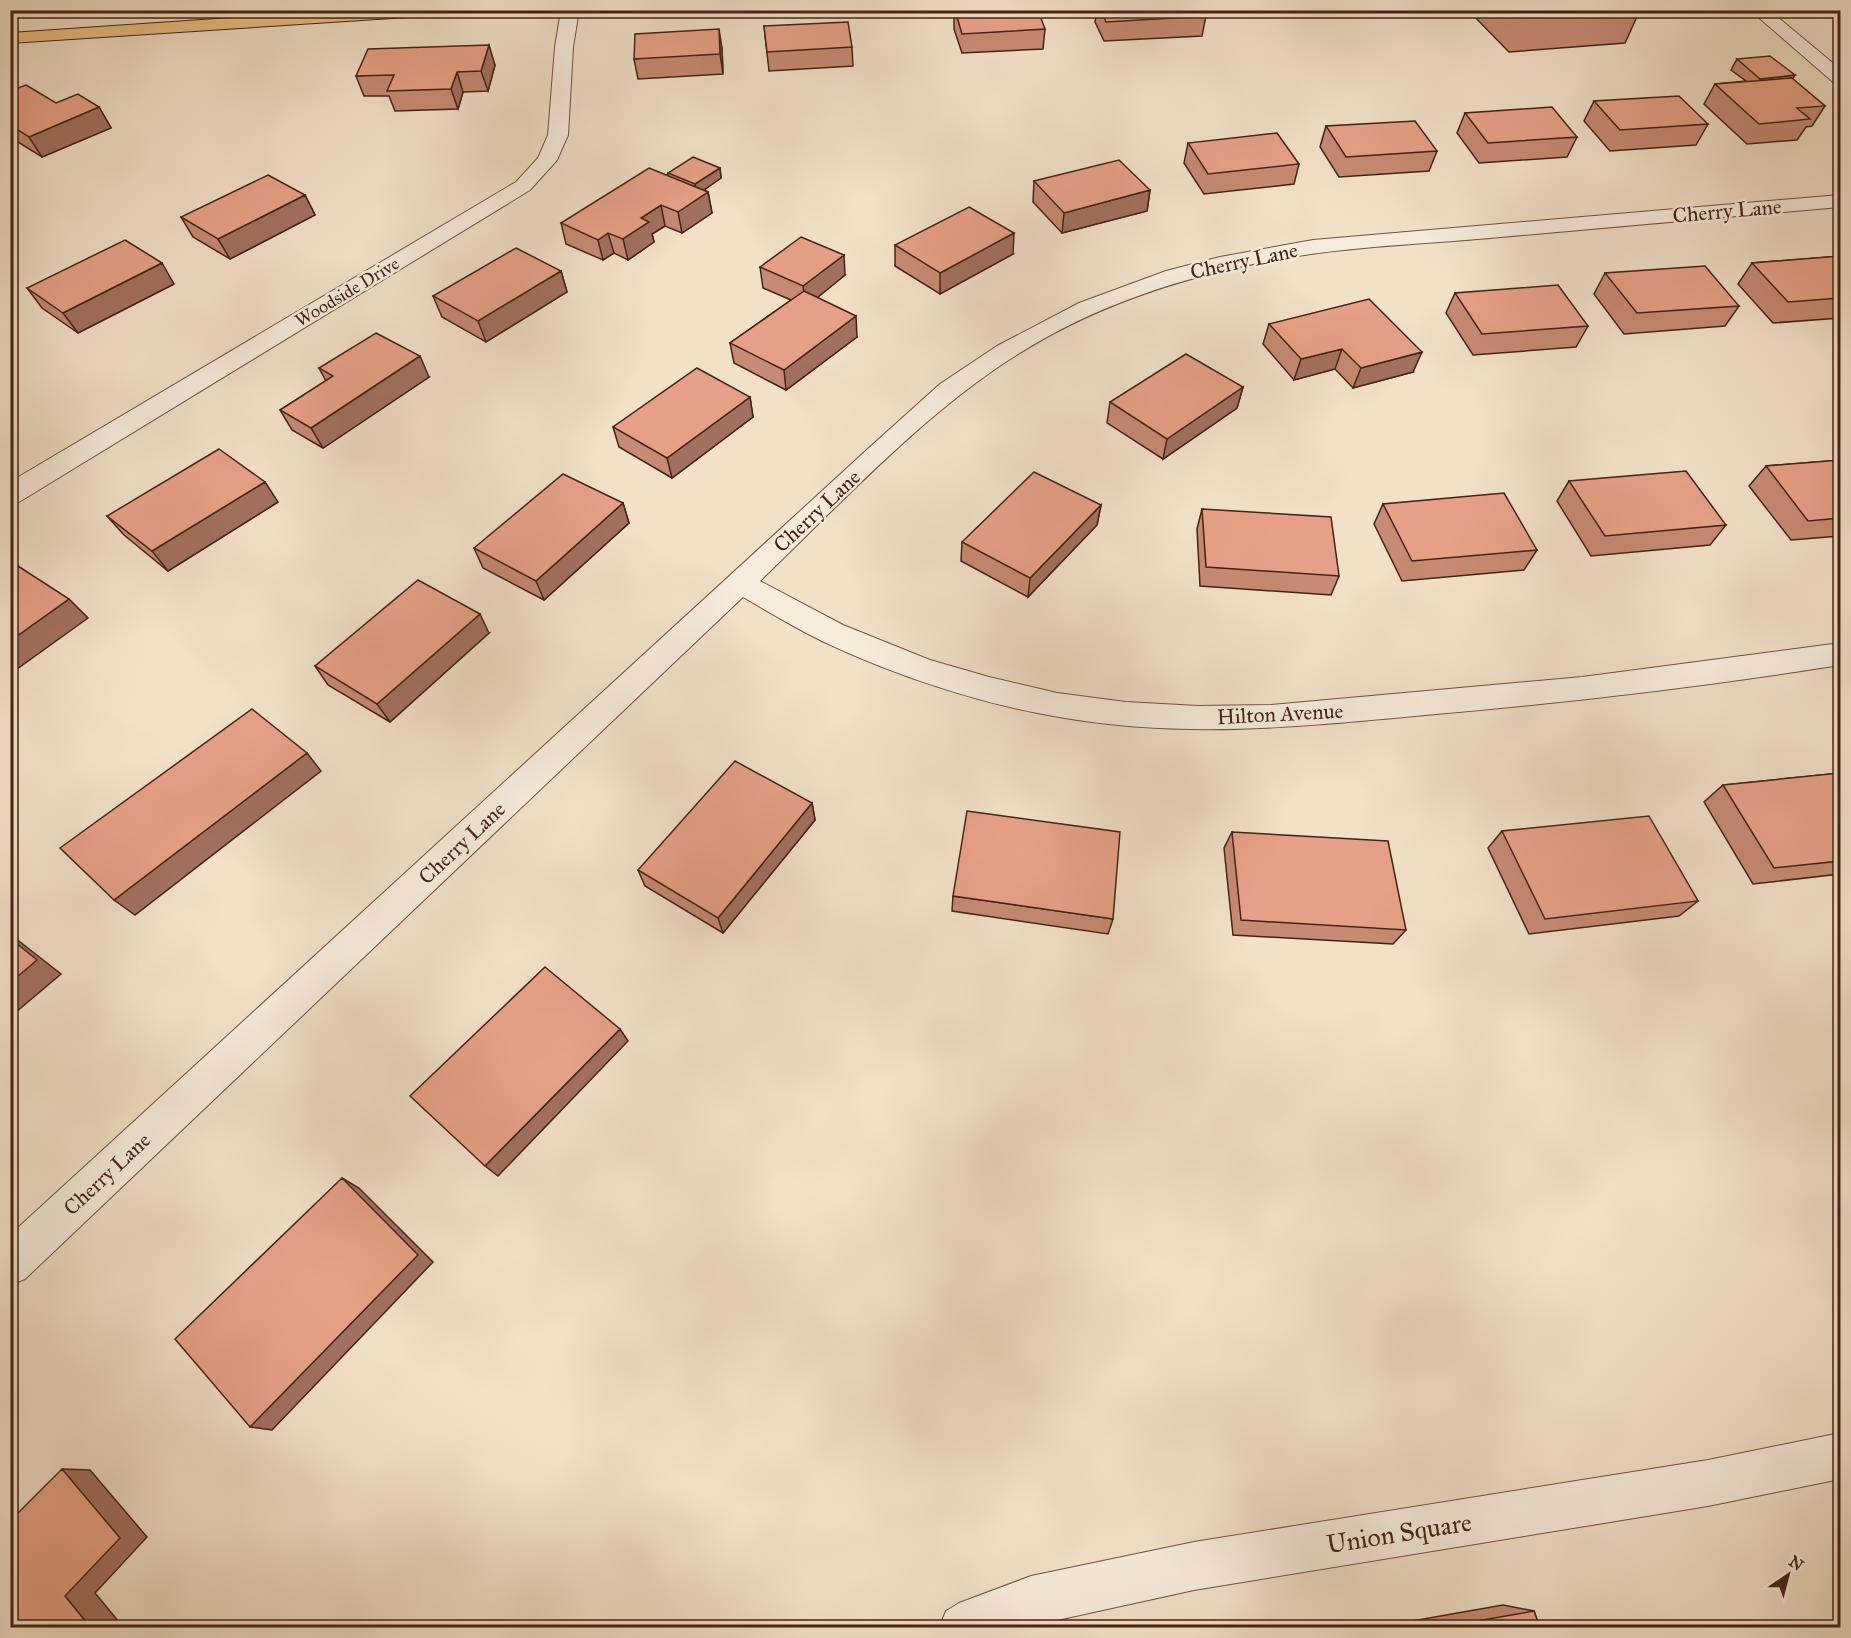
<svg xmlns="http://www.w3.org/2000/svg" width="1851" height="1638" font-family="'IM FELL Great Primer',serif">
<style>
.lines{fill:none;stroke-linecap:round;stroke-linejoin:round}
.minor-casing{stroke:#6f5241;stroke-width:2}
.major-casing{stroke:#432314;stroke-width:2}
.minor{fill:#f7ebdb;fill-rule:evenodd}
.major{fill:#e9c084;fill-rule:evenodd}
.wall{fill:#c78a74;stroke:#432314;stroke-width:1.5}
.shaded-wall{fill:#a2705e;stroke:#432314;stroke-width:1.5}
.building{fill:#e7a087;stroke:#432314;stroke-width:1.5}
.labels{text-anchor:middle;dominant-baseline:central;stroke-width:5;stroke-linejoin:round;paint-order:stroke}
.far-street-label{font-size:18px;fill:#432314;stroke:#f7ebdb}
.street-label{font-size:21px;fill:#432314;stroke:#f7ebdb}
.near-street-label{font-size:26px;fill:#432314;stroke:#f7ebdb}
</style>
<rect width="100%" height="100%" fill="#f2e0c7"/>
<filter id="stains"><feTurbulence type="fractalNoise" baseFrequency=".00333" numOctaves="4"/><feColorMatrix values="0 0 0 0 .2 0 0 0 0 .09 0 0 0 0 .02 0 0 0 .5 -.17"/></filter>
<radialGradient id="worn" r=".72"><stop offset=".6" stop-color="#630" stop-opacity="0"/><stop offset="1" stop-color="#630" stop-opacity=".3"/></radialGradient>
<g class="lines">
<defs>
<path id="minor" d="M561 10H579L573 47 568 135 557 160 530 190 19 502 10 504V482L516 182 538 158 548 135 555 47Z
M1750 10H1769L1840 69V84L1833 82Z
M1840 195V207C1727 217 1614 227 1501 237 1438 243 1374 245 1311 254 1207 269 1104 299 1015 356 923 414 839 505 760 581L843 625 930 660 989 677 1057 693 1126 702 1198 706 1271 705 1582 677 1840 643V665C1702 687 1564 703 1425 715 1299 727 1184 739 1059 717 980 704 894 675 822 641 795 628 769 612 743 597L25 1279 10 1285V1235L870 447 940 384 997 346 1079 303 1166 271 1220 257 1313 240Z
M1840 1433V1479L1708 1506 1194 1590 1021 1628H939L946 1611 959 1603 1031 1576 1194 1542 1708 1460Z"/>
<path id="major" d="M350 10H447L439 15 10 43V33Z"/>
</defs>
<use href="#minor" class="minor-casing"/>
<use href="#major" class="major-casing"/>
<use href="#minor" class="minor"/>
<use href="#major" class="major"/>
</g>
<path class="wall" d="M954 10 1045 29 1043 49 962 53 954 29Z
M1097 10H1202L1206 16 1202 36 1104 41 1095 22Z
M1472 10H1640L1625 43 1509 52 1471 13Z
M1832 10H1840V16Z
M764 26 852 47 853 66 769 71Z
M722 48 723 74 638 79 634 59Z
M1737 59 1792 79 1825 106 1812 126 1806 127 1797 140 1747 144 1704 104 1715 84 1746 81 1731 70Z
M495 65 488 91 463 92 458 109 395 111 389 96H364L356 76Z
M10 91 56 103 99 107 111 128 42 157 10 137Z
M1594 101 1708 124 1696 145 1610 151 1584 121Z
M1465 113 1577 137 1567 157 1479 163 1457 133Z
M1326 126 1437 151 1429 171 1339 177 1320 147Z
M1188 143 1299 164 1294 184 1204 194 1184 163Z
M720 168 721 178 704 190 708 192 712 213 682 233 665 226 652 234 654 242 628 260 614 253 603 260 566 244 561 223 668 175V173Z
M1034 181 1150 190 1147 211 1062 233 1033 202Z
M305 195 315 215 230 259 193 237 181 217Z
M895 245 1013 254 940 294 895 266Z
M1840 256V318L1773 323 1738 284 1752 263Z
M760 267 845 275 817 297 857 337 786 390 734 363 730 343 791 300 763 288Z
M561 271 567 292 486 342 442 317 433 296Z
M1605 273 1739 306 1725 326 1624 334 1594 294Z
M174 284 78 333 42 308 27 288Z
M1455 293 1588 326 1576 347 1473 355 1446 313Z
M1269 324 1413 372 1353 388 1335 369 1294 380 1263 344Z
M319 368 429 377 323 448 292 430 280 410 326 381Z
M1243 387 1237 408 1163 459 1107 423 1110 402Z
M750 397 753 417 672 478 619 447 613 427Z
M1840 460V536L1791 540 1749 486 1766 466Z
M1569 481 1726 525 1710 545 1591 556 1557 501Z
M278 502 168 571 124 535 107 516Z
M623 503 629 523 544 600 483 568 474 548Z
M1383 504 1537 550 1524 570 1402 581 1374 524Z
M1101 505 1097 525 1028 597 961 561 962 542Z
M1202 509 1339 576 1331 595 1200 586 1197 529Z
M489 633 390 722 328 685 315 666Z
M1840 773V874L1753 884 1704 802 1723 785Z
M812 803 815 820 723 933 645 886 638 870Z
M1502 831 1698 901 1679 916 1529 934 1488 848Z
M1232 832 1406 930 1393 944 1233 935 1224 848Z
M953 896 1113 919 1108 934 952 911Z
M1503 1605 1534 1611 1540 1628H1372Z"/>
<path class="shaded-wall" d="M719 29 722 48 723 74 720 54Z
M489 45 495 65 488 91 481 71Z
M457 72 463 92 458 109 451 89Z
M1795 75 1789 85 1754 89 1760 79Z
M99 107 111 128 42 157 29 137Z
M720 168 721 178 697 195 695 184Z
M1150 190 1147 211 1062 233 1064 213Z
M708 192 712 213 682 233 678 212Z
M305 195 315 215 230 259 218 239Z
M661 205 665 226 652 234 654 242 628 260 623 239 641 218Z
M608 233 614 253 603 260 598 240Z
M1014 233 1013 254 940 294V273Z
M844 255 845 275 806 307 803 286Z
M162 263 174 284 78 333 63 313Z
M561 271 567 292 486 342 478 321Z
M856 316 857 337 786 390 784 370Z
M1342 349 1335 369 1294 380 1301 359Z
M1422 352 1413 372 1353 388 1361 368Z
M420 356 429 377 323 448 311 428Z
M1243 387 1237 408 1163 459 1167 439Z
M750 397 753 417 672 478 667 458Z
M265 482 278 502 168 571 152 551Z
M623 503 629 523 544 600 536 581Z
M1101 505 1097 525 1028 597 1030 578Z
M69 599 88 618 10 674V641Z
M480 614 489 633 390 722 377 704Z
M307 753 321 771 135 915 114 900Z
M812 803 815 820 723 933 718 918Z
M10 934 61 974 10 1017Z
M620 1029 628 1041 498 1176 485 1166Z
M342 1178 359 1188 433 1262 272 1430 250 1427Z
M62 1469 90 1470 147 1537 95 1593 124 1628H91L65 1596Z"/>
<path class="building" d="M955 10H1038L1045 29 962 34Z
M1101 10H1202L1206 16 1106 22Z
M1519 10H1587L1524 15Z
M848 22 852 47 767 52 764 26Z
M719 29 720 54 634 59 635 34Z
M489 45 481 71 457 72 451 89 387 91 394 75 356 76 368 49Z
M1770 56 1795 75 1760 79 1737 59Z
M1792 78 1825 106 1797 108 1810 119 1759 124 1715 84Z
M26 85 56 103 78 94 99 107 29 137 10 125V91Z
M1679 96 1708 124 1620 130 1594 101Z
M1552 107 1577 137 1488 143 1465 113Z
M1415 121 1437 151 1346 157 1326 126Z
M1277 133 1299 164 1208 174 1188 143Z
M693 157 720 168 695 184 668 173Z
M1119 160 1150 190 1064 213 1034 181Z
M649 168 708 192 678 212 661 205 641 218 649 222 623 239 608 233 598 240 561 223Z
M268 175 305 195 218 239 181 217Z
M969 207 1014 233 940 273 895 245Z
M801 237 844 255 803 286 760 267Z
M125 240 162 263 63 313 27 288Z
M516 248 561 271 478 321 433 296Z
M1840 256V298L1788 302 1752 263Z
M1705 266 1739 306 1637 313 1605 273Z
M1558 285 1588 326 1482 334 1455 293Z
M804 291 856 316 784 370 730 343Z
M1369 299 1422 352 1361 368 1342 349 1301 359 1269 324Z
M376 333 420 356 311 428 280 410 333 376 319 368Z
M1186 354 1243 387 1167 439 1110 402Z
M697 368 750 397 667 458 613 427Z
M219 449 265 482 152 551 107 516Z
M1840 460V518L1808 521 1766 466Z
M1686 471 1726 525 1605 536 1569 481Z
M1034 472 1101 505 1030 578 962 542Z
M563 474 623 503 536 581 474 548Z
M1504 493 1537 550 1412 561 1383 504Z
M1202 509 1331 517 1339 576 1206 567Z
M18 566 69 599 10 641V571Z
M418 580 480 614 377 704 315 666Z
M252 709 307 753 114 900 60 848Z
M735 761 812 803 718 918 638 870Z
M1840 773V861L1774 868 1723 785Z
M967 811 1120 832 1113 919 953 896Z
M1649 816 1698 901 1545 919 1502 831Z
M1232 832 1388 841 1406 930 1241 920Z
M10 938 37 960 10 983Z
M545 967 620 1029 485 1166 410 1096Z
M342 1178 418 1255 250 1427 175 1339Z
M62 1469 120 1538 65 1596 91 1628H10V1521Z
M1534 1611 1540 1628H1437Z"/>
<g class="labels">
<g class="far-street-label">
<text transform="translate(347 292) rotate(-31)">Woodside Drive</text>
</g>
<g class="street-label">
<text transform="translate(1727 211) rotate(-5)">Cherry Lane</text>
<text transform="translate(1244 261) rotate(-12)">Cherry Lane</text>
<text transform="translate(817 511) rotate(-43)">Cherry Lane</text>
<text transform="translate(1280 714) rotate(-3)">Hilton Avenue</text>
<text transform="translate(462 843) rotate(-43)">Cherry Lane</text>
<text transform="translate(107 1174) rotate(-43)">Cherry Lane</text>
</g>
<g class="near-street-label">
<text transform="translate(1399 1533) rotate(-9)">Union Square</text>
</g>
</g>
<rect width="1851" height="1638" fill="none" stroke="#f2e0c7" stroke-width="36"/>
<rect x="12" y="12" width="1827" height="1614" fill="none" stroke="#432314" stroke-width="3"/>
<rect x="18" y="18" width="1815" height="1602" fill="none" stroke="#432314" stroke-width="1.5"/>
<g transform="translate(1788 1575) rotate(35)" stroke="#f7ebdb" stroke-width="4.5" paint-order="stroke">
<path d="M0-4.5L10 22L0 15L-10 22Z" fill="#432314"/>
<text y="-9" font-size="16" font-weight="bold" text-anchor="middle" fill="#432314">N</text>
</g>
<rect width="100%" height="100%" filter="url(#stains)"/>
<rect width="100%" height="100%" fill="url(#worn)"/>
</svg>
